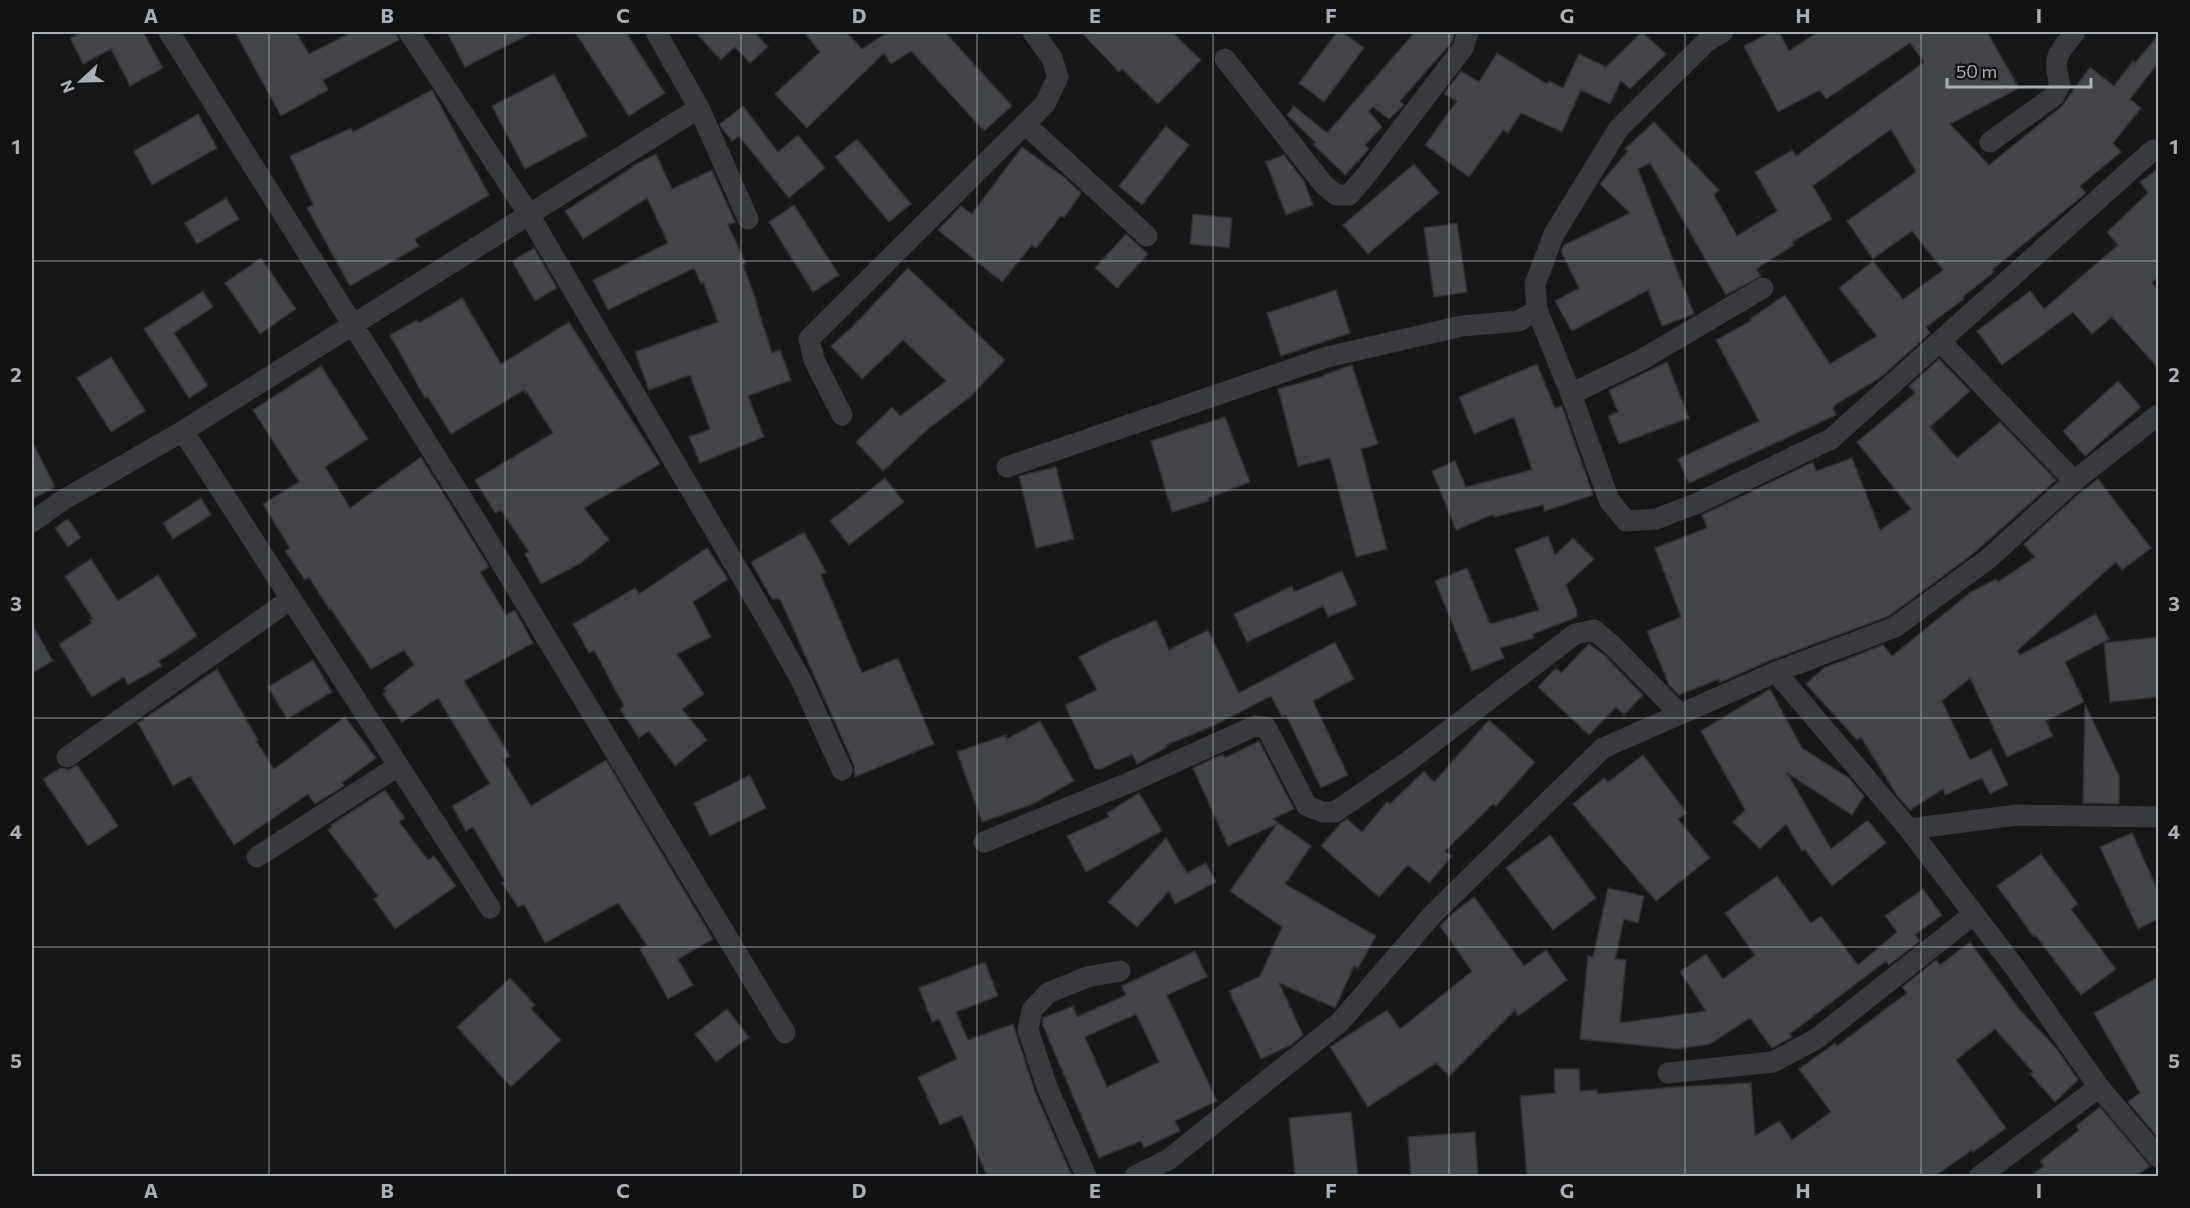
<svg xmlns="http://www.w3.org/2000/svg" width="2190" height="1208" font-family="Commissioner,sans-serif">
<style>
.building{fill:#444548;stroke:#313134;stroke-width:1.5;fill-rule:evenodd}
.lines{fill:none;stroke-linecap:round;stroke-linejoin:round}
.street{stroke:#383a3d;stroke-width:21}
.grid{fill:none;stroke:#aab0b7;stroke-width:1.5;stroke-opacity:0.55}
.neatline{fill:none;stroke:#aab0b7;stroke-width:2}
.grid-label{font-size:20px;text-anchor:middle;font-weight:bold;fill:#aab0b7}
</style>
<rect width="100%" height="100%" fill="#171718"/>
<path class="building" d="M83 32H143L163 68 130 86 111 49 83 64 70 38Z
M235 32H296L309 54 352 32H396L399 40 323 80 328 90 281 116Z
M447 32H534L465 67Z
M575 32H626L665 93 629 116Z
M695 32H754L768 47 750 63 735 47 721 60Z
M804 32H846L862 49 888 32H945L1012 106 984 131 911 51 891 64 884 53 807 128 775 94 820 52Z
M1081 32H1172L1201 60 1158 104 1122 69 1119 72Z
M1337 32H1342L1364 48 1324 102 1299 83Z
M1415 32H1455L1452 42 1400 101 1404 105 1389 119 1373 107 1369 111 1382 127 1365 145 1369 149 1345 175 1313 144 1316 143 1287 115 1294 106 1327 133Z
M1642 32 1666 54 1630 89 1621 80 1610 104 1581 90 1562 132 1521 113 1508 133 1503 130 1469 177 1425 145 1457 101 1444 94 1461 71 1479 82 1497 53 1547 84 1549 81 1563 88 1579 54 1606 67Z
M1771 32H1779L1789 51 1818 32H1987L2019 88 1950 124 1989 165 2062 106 2090 67 2114 86 2133 61 2135 63 2158 35V63L2130 99 2141 108 2113 143 2121 152 2080 186 2086 193 1992 270 1994 272 1963 297 1964 299 1926 327 1930 333 1880 378 1836 404 1833 408 1836 415 1689 483 1678 459 1759 421 1716 340 1751 321 1750 319 1785 295 1830 364 1877 336 1839 288 1873 261 1903 299 1943 270 1912 231 1873 259 1847 221 1916 172 1891 129 1813 186 1832 219 1792 242 1794 245 1756 269 1761 276 1726 295 1650 163 1638 169 1694 314 1662 326 1648 290 1572 331 1555 301 1579 288 1561 251 1564 245 1630 213 1600 184 1628 151 1625 149 1654 122 1719 190 1714 195 1737 236 1777 211 1755 172 1792 150 1796 156 1924 62 1910 43 1826 99 1820 90 1778 112 1744 46Z
M554 74 587 136 525 169 492 106Z
M432 90 489 195 415 239 419 246 350 286 307 208 313 205 290 156 351 128 353 132Z
M743 106 778 152 798 135 825 168 789 198 739 136 732 141 722 128 720 124Z
M198 114 217 148 152 185 134 151Z
M1166 126 1189 145 1142 205 1119 186Z
M857 139 911 204 889 222 835 157Z
M1022 147 1065 178 1081 193 1064 218 1061 216 1036 248 1032 245 1002 282 938 230 961 206 972 214Z
M656 154 672 189 712 170 735 222 728 225 746 264 743 265 757 303H756L772 353 780 350 791 380 748 396 764 437 700 463 689 437 710 429 690 375 649 390 635 352 718 322 703 282 701 284 694 268 608 310 593 280 668 243 647 198 583 239 565 211 633 167 632 166Z
M1284 155 1304 181 1313 205 1286 215 1266 162Z
M1414 164 1439 193 1368 254 1343 225Z
M2158 169V277L2152 283 2158 290V368L2112 317 2092 334 2073 312 2002 365 1977 331 2030 291 2044 309 2118 245 2107 232 2148 193 2140 182Z
M226 198 239 219 197 244 185 223Z
M794 205 839 275 813 292 769 222Z
M1193 214 1232 218 1229 248 1190 244Z
M1457 223 1467 292 1434 297 1424 228Z
M1126 234 1148 254 1117 288 1095 268Z
M534 248 557 288 535 301 512 261Z
M261 258 296 309 260 334 225 283Z
M908 268 1005 360 971 396 927 430 883 471 856 442 892 407 900 416 946 381 903 340 862 379 831 346 854 325Z
M1336 290 1350 333 1281 356 1267 313Z
M203 291 213 307 174 333 208 386 189 398 144 329Z
M462 298 501 364 569 322 660 464 584 508 609 540 581 563 541 584 525 554 529 552 501 510 495 513 475 480 553 433 527 392 525 393 524 390 451 434 428 397 425 398 390 335 417 320 419 323Z
M111 357 145 411 111 432 77 378Z
M1939 359 1970 391 1930 427 1957 458 2000 422 2056 480 1974 553 1889 616 1771 660 1728 679 1720 682 1719 679 1679 695 1669 685 1647 631 1681 617 1655 548 1707 528 1702 515 1813 462 1816 471 1852 458 1880 530 1911 509 1857 442 1915 393 1909 386Z
M1667 362 1689 418 1619 444 1608 416 1618 412 1609 390Z
M1537 364 1555 408 1562 406 1593 495 1545 511 1543 505 1494 517V514L1456 530 1432 471 1455 461 1466 487 1532 470 1514 417 1474 434 1459 397Z
M1352 365 1378 444 1361 449 1387 549 1356 557 1330 458 1298 466 1278 389 1324 376V375Z
M321 366 368 439 325 467 350 508 421 457 489 567 480 572 506 615 515 610 533 643 464 681 510 756 503 760 531 806 606 760 713 939 678 959 693 985 668 999 640 949 647 945 618 903 545 943 524 904 518 907 502 883 505 881 473 827 466 831 452 806 490 784 438 698 402 722 383 694 386 692 384 688 414 665 404 650 371 669 330 608 329 609 309 577 305 580 285 551 290 548 263 504 299 482 253 410Z
M2118 381 2141 407 2085 456 2063 431Z
M1225 417 1250 482 1208 498 1209 501 1172 512 1151 441Z
M32 441 55 487 32 499Z
M1056 467 1074 539 1036 548 1019 476Z
M885 478 904 502 849 545 830 521Z
M2098 479 2151 548 2122 570 2116 562 2017 651 2020 655 2096 614 2109 639 2065 662 2084 702 2046 721 2053 736 2007 757 1970 678 1942 701 1970 760 1991 749 2008 785 1990 794 1982 778 1945 795 1943 789 1910 810 1896 794 1861 737 1857 740 1806 684 1824 668 1883 645 1892 656 1971 592 1996 579 1998 582 2035 557 2024 544 2076 496Z
M201 498 211 515 173 539 163 523Z
M68 519 81 537 68 547 55 528Z
M804 532 826 572 821 575 862 673 898 658 934 744 855 777 854 765 780 599H772L751 562Z
M1548 536 1555 555 1573 538 1594 559 1566 585 1577 611V617L1533 634 1534 638 1500 648 1504 658 1472 671 1435 581 1467 568 1490 624 1539 610 1515 549Z
M707 548 728 579 693 602 711 637 677 654 704 694 682 709 707 740 675 766 649 731 639 738 620 709 624 706 594 650 589 653 573 624 635 588 639 594Z
M91 559 118 601 158 575 197 636 159 661 162 666 128 685 124 677 92 697 59 644 92 623 90 620 93 619 65 576Z
M1342 571 1357 605 1328 617 1323 606 1247 642 1234 614 1292 586 1294 592Z
M1156 620 1169 650 1208 630 1239 693 1335 642 1354 679 1313 701 1348 775 1321 788 1286 715 1282 717 1271 696 1213 726 1166 745 1167 747 1137 764 1132 754 1101 769H1095L1065 705 1097 690 1079 657 1105 643Z
M32 624 53 661 32 673Z
M2158 637V697L2110 702 2104 643Z
M1589 644 1603 654 1643 695 1624 715 1616 707 1589 735 1538 687 1556 668 1561 673Z
M313 660 332 692 287 719 268 687Z
M217 669 258 740 256 741 274 769 345 717 376 758 342 783 344 786 315 804 308 794 234 845 190 776 173 786 138 723Z
M1770 689 1802 748 1849 778 1864 796 1852 815 1787 773 1831 849 1868 820 1886 843 1832 886 1805 850 1802 851 1786 824 1760 849 1733 822 1745 810 1701 731Z
M2085 704 2119 776V804L2083 803Z
M1489 720 1535 762 1496 806 1493 804 1445 851 1452 856 1429 883 1408 865 1379 897 1321 846 1341 823 1347 819 1362 832 1387 802 1390 804 1424 771 1434 782Z
M1040 721 1074 781 1033 804 982 822 957 752 1006 735 1007 739Z
M1259 741 1294 809 1273 819 1311 846 1285 884 1376 936 1358 968 1354 966 1335 1008 1279 983 1303 1035 1291 1045 1261 1059 1229 991 1260 976 1282 927 1230 891 1277 824 1228 846 1193 768 1223 754 1225 758Z
M1643 755 1687 813 1678 819 1710 858 1656 901 1573 804 1604 778 1608 782Z
M77 765 118 826 88 846 43 779 60 768 69 770Z
M750 775 766 808 710 836 694 803Z
M385 790 405 818 399 822 428 860 434 856 456 886 395 929 374 899 378 896 328 830 332 827 331 825Z
M1139 793 1162 831 1086 872 1067 836 1109 817 1107 813Z
M2132 833 2158 891V919L2138 929 2100 847Z
M1550 835 1596 898 1553 930 1506 868Z
M1166 838 1187 873 1206 863 1216 882 1175 904 1169 891 1137 927 1108 902Z
M2041 854 2078 904 2071 909 2116 969 2081 995 2035 935 2033 936 1997 886Z
M1777 876 1811 923 1821 916 1858 965 1897 932 1885 916 1923 889 1942 915 1915 935 1920 941 1889 965 1886 961 1790 1034 1792 1037 1772 1048 1750 1018 1710 1044 1676 1049 1580 1039 1588 956 1593 957 1608 888 1644 896 1638 923 1624 919 1615 959 1626 960 1620 1023 1706 1011 1680 972 1706 954 1723 979 1755 955 1725 913Z
M1474 897 1524 966 1546 950 1567 980 1518 1016 1515 1010 1449 1076 1436 1063 1368 1107 1330 1047 1387 1010 1400 1029 1472 971 1440 926 1452 914Z
M1970 942 2019 1009 2057 1049 2078 1080 2055 1102 2030 1074 2033 1072 1995 1029 1956 1060 2006 1128 1973 1152 1972 1150 1935 1176H1527L1520 1096 1555 1093 1554 1069H1579L1580 1091 1597 1090V1094L1674 1087 1751 1083 1755 1136 1779 1121 1792 1140 1831 1112 1799 1069 1835 1043 1837 1046 1907 993 1902 987 1936 960 1940 965Z
M1195 951 1207 977 1167 995 1217 1101 1175 1121 1180 1131 1144 1148 1141 1141 1099 1158 1042 1023 1043 1018 1073 1006 1077 1017 1126 995 1122 986ZM1136 1014 1159 1062 1107 1087 1085 1037Z
M985 962 998 996 956 1012 968 1040 1013 1024 1035 1092 1072 1176H987L962 1115 940 1125 918 1077 957 1059 939 1019 932 1022 919 988Z
M2158 977V1138L2128 1102 2140 1093 2094 1013Z
M510 978 535 1005 531 1009 561 1040 511 1087 457 1027Z
M727 1009 749 1037 716 1062 695 1034Z
M2100 1107 2150 1166 2136 1176H2030L2044 1166 2040 1161 2079 1130 2076 1126Z
M1351 1112 1358 1176H1295L1289 1118Z
M1475 1132 1478 1176H1411L1408 1137Z"/>
<g class="lines">
<path class="street" d="M169 32 473 516 785 1033
M409 32 528 213 771 626 802 682 842 770
M656 32 699 108 748 219
M1225 59 1324 185 1336 195H1349L1363 179 1463 48 1468 32
M1025 124 1147 236
M1990 142 2054 96 2060 85C2052 56 2058 54 2075 32
M1537 310 1571 394 1609 500 1626 521 1656 519 1698 503 1831 439 2153 150
M1941 342 2074 481
M1571 394 1641 360 1763 288
M842 415 814 360 809 339 1045 104 1058 77 1052 58 1033 32
M183 431 490 908
M1007 467 1327 357 1462 326 1519 321 1537 310 1535 284 1554 234 1619 128 1706 42 1723 32
M32 522 63 500 183 431 699 108
M1776 672 1909 829 2016 969 2099 1087 2158 1157
M67 757 291 599
M1909 829 2017 815 2158 817
M984 842 1133 781 1255 726 1266 727 1307 806 1323 812H1335L1406 763 1575 634 1594 630 1612 645 1680 714
M257 857 398 766
M1668 1073 1773 1062 1816 1039 1974 914
M1086 1176 1047 1087 1028 1030 1032 1010 1048 993 1087 977 1120 971
M1135 1176 1168 1160 1340 1022 1433 914 1603 748 1776 672 1895 627 1988 559 2074 481 2158 415
M1980 1176 2099 1087"/>
</g>
<path class="grid" d="M269 32V1176M505 32V1176M741 32V1176M977 32V1176M1213 32V1176M1449 32V1176M1685 32V1176M1921 32V1176M32 261H2158M32 490H2158M32 718H2158M32 947H2158"/>
<rect width="2190" height="1208" fill="none" stroke="#121213" stroke-width="66"/>
<g transform="translate(81 81) rotate(248)" stroke="#121213" stroke-width="4.5" paint-order="stroke">
<path d="M0-4.5L10 22L0 15L-10 22Z" fill="#aab0b7"/>
<text y="-9" font-size="16" font-weight="bold" text-anchor="middle" fill="#aab0b7">N</text>
</g>
<path d="M1947 78v9h144v-9" fill="none" stroke="#aab0b7" stroke-width="3"/>
<text x="1956" y="78" font-size="18" fill="#aab0b7" stroke="#121213" stroke-width="4.5" paint-order="stroke">50 m</text>
<rect x="33" y="33" width="2124" height="1142" class="neatline"/>
<g class="grid-label">
<text x="151" y="23">A</text>
<text x="387" y="23">B</text>
<text x="623" y="23">C</text>
<text x="859" y="23">D</text>
<text x="1095" y="23">E</text>
<text x="1331" y="23">F</text>
<text x="1567" y="23">G</text>
<text x="1803" y="23">H</text>
<text x="2039" y="23">I</text>
<text x="16" y="154">1</text>
<text x="2174" y="154">1</text>
<text x="16" y="382">2</text>
<text x="2174" y="382">2</text>
<text x="16" y="611">3</text>
<text x="2174" y="611">3</text>
<text x="16" y="839">4</text>
<text x="2174" y="839">4</text>
<text x="16" y="1068">5</text>
<text x="2174" y="1068">5</text>
<text x="151" y="1198">A</text>
<text x="387" y="1198">B</text>
<text x="623" y="1198">C</text>
<text x="859" y="1198">D</text>
<text x="1095" y="1198">E</text>
<text x="1331" y="1198">F</text>
<text x="1567" y="1198">G</text>
<text x="1803" y="1198">H</text>
<text x="2039" y="1198">I</text>
</g>
</svg>
